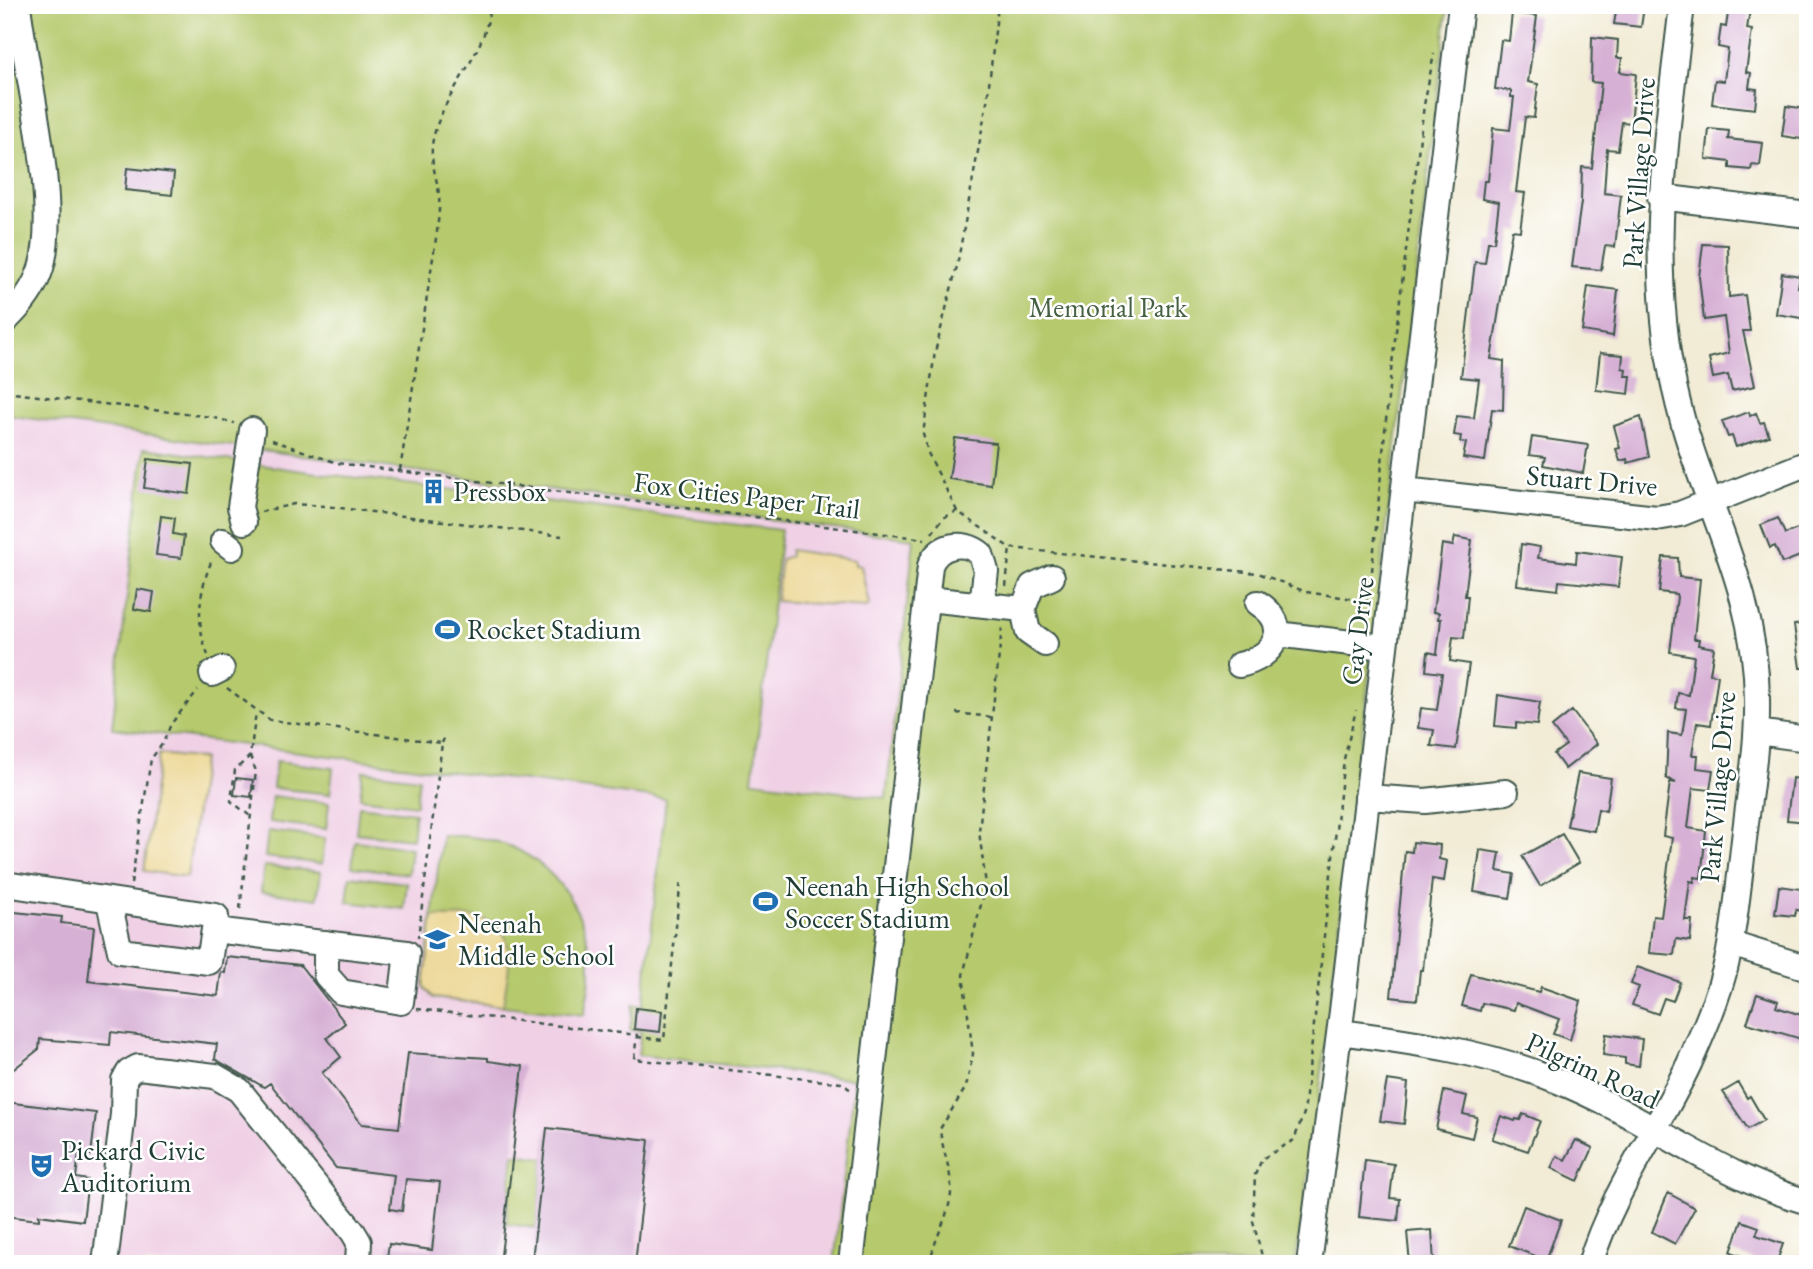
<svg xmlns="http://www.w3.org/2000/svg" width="1813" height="1269" font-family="'EB Garamond',serif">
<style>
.built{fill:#f0d0e5}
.green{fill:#b6c96d;stroke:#6a8350;stroke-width:2}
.sand{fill:#eeda9e;stroke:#868c69;stroke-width:2}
.building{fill:#d7b1d5}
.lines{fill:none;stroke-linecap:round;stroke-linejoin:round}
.minor-casing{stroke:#3f574c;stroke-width:28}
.path{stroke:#3f574c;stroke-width:2.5;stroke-dasharray:5 5;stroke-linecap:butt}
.minor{stroke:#fff;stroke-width:24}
.labels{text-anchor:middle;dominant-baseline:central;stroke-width:5;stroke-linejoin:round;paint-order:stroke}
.street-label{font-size:28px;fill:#1f3d34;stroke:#fff}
.park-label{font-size:28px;fill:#456042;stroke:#fff}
.poi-label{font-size:28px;fill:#1f3d34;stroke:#fff;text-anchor:start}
</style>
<rect width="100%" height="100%" fill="#fff"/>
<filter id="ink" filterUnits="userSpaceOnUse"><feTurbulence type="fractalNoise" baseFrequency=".0143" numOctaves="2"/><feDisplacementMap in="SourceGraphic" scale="14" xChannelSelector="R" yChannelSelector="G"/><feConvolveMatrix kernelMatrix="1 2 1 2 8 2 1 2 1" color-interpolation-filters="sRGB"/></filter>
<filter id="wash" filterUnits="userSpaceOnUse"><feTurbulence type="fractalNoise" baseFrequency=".00686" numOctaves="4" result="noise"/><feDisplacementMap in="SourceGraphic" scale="28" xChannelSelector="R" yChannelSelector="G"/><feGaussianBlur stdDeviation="1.57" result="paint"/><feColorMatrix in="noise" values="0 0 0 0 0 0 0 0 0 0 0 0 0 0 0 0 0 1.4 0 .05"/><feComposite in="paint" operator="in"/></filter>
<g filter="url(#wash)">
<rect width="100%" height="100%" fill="#f2ecd6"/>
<path class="built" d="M5 415 914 539 834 1264H5Z"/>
<path class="green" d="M5 5H1448L1316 1122 1295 1264H834L855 1079 638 1055 641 1032 630 1030 633 1005H643L666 799 112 728 144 448 317 473 781 530 753 781 886 798 914 539 5 415Z
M276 761 333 768 330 794 273 788Z
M363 771 419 778 416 805 360 798Z
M272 796 329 803 326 829 269 822Z
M359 806 415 813 412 839 356 833Z
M268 831 325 838 322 864 265 857Z
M442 835C462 836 482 837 501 843 555 861 592 916 590 973 590 987 586 1001 584 1015L433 998 424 986Z
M355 841 411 848 408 874 352 867Z
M264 866 321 872 317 899 261 892Z
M350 876 407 883 404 909 347 902Z
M514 1154 544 1158 536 1228 506 1224Z"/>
<path class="sand" d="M790 550 855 560V565L861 566 869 605 866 607 776 601 781 559 790 556Z
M159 754 203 759 187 877 144 871Z
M433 916C446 918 458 916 471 917 525 923 507 972 503 1006L433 998 424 986Z"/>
<g id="blocks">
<path class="building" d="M1617 5 1644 7 1641 27 1614 24Z
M1729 6 1750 9 1747 29 1752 30 1746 72 1751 73 1749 88 1757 89 1755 109 1712 104 1715 80 1724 81 1728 49 1718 47 1721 26 1726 27Z
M1512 13 1537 16 1528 82 1538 84 1534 118 1525 117 1516 192 1525 193 1520 231 1512 230 1491 359 1504 361 1503 410 1492 409 1485 461 1463 458 1466 443 1460 442 1461 436 1454 435 1457 416 1474 418 1479 379 1461 377 1475 262 1485 263 1488 242H1494L1499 202 1482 199 1484 181H1488L1493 128 1510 130 1514 97H1511V91L1495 89 1501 40 1509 41Z
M1592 37 1618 40 1617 58H1622L1620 72 1636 74 1631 123 1622 122 1618 150 1607 149 1604 193 1621 195 1615 247 1605 246 1601 270 1572 267 1581 202 1582 167 1592 168 1601 83 1591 82Z
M1786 106 1808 109V140L1782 136Z
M1709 129 1729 131 1728 139 1763 143 1760 166 1752 165 1751 170 1730 168V162L1706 159Z
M127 168 174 173 172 195 125 190Z
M1703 244 1728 245 1729 297 1745 295 1750 331H1743L1755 386 1732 391 1728 375 1713 378 1709 358 1729 353 1724 317 1704 320 1699 277Z
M1782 273 1800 276 1798 287 1808 288V319L1776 314Z
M1588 286 1618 290 1613 336 1582 331Z
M1600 353 1623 355 1622 368 1626 369 1625 376H1631L1629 394 1596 390Z
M1749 412 1750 416 1756 413 1760 423 1764 422 1769 436 1736 447 1732 436 1728 437 1722 421Z
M1641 417 1649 457 1628 463 1627 459 1620 461 1616 449 1620 448 1614 426Z
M1532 437 1588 445 1583 473 1543 465 1545 457 1529 455Z
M955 438 996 443 991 485 949 479Z
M148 459 193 464 189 494 144 488Z
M161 516 175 518 173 534 184 536 181 558 156 555Z
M1778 518 1785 534 1808 525V553L1782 563 1775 546 1770 548 1761 525Z
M1455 537 1472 540 1465 596H1468L1464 638 1453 637 1450 661 1469 664 1456 749 1431 746 1434 730 1418 728 1421 708 1437 710 1442 673 1426 671 1428 652 1437 654 1441 619H1438L1439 613 1433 612 1442 544 1453 546Z
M1521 544 1540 547 1538 558 1576 563 1577 551 1622 557 1618 587 1559 581 1558 590 1517 585Z
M1663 557 1678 558 1679 577 1700 579 1694 639H1699L1698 645 1714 648 1710 674 1718 675 1711 725 1697 723 1692 755H1698L1697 768 1713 770 1710 790 1693 788 1688 828 1706 831 1701 878 1694 877V882L1690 881 1685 920H1692L1690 941 1676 939 1674 955 1649 953 1653 916 1661 917 1672 838 1663 836 1670 782 1676 783 1666 778 1668 733 1682 735 1686 709 1676 708 1678 693 1689 695 1694 656 1670 652 1677 597 1676 594 1659 592Z
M137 589 154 592 151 612 134 609Z
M1808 623V668H1800L1794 625Z
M1498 695 1540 702 1537 725 1516 723V728L1495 726Z
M1572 711 1597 744 1565 769 1554 754 1566 745 1552 727Z
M1578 773 1611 778 1606 811 1598 809 1594 831 1567 826Z
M236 778 253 780 251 797 234 795Z
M1792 778 1808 780V822L1787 820Z
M1562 834 1579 863 1540 886 1522 856Z
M1413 842 1440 845 1439 859 1447 861 1444 881 1432 879 1423 970H1420L1417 1000 1391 997 1405 851 1412 852Z
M1480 850 1500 853 1497 871 1514 874 1510 898 1474 892Z
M1779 886 1808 890V912L1796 910 1795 916 1775 914Z
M5 911 62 917 61 923 94 927 88 981 218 996 221 972 225 973 227 957 300 965 345 1023 327 1038 341 1057 322 1073 362 1124 399 1128 408 1053 488 1058V1061L523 1066 500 1264H386L389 1244 432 1250 440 1182 406 1179 402 1211 390 1209 394 1175 336 1168 270 1083 264 1087 215 1059 217 1044 111 1032 110 1045 40 1039 39 1049 5 1076Z
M1637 967 1680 982 1673 1001 1664 998 1658 1014 1632 1005 1639 987 1631 984Z
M1471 974 1539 992 1541 987 1581 1001 1570 1040 1553 1034 1559 1019 1516 1003 1514 1010 1482 1003 1480 1011 1462 1006Z
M1757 994 1778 1001 1776 1007 1808 1017V1041L1747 1023Z
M636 1008 662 1011 660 1032 634 1029Z
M1606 1034 1642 1039 1639 1066 1625 1064V1058L1603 1055Z
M1387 1080 1408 1083 1404 1124 1380 1121Z
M1738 1083 1747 1098 1750 1096 1764 1120 1748 1129 1723 1092Z
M1444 1091 1467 1096 1463 1114 1477 1117 1472 1138 1436 1129Z
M5 1102 96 1113 91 1155 79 1153 76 1178 88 1180 83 1221 39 1215V1220L5 1216Z
M1523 1114 1540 1121 1528 1151 1492 1139 1501 1116 1515 1121 1516 1119 1520 1120Z
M547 1128 649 1140 635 1264H549L532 1260Z
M1576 1140 1593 1148 1578 1181 1551 1168 1557 1156 1565 1160Z
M1365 1160 1394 1164 1390 1198 1400 1199 1398 1221 1359 1217Z
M1668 1193 1695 1208 1675 1244 1652 1232Z
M1524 1206 1561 1220 1546 1260 1509 1246Z
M1742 1221 1759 1227 1756 1235 1783 1244 1776 1264H1765L1731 1252Z
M1432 1230 1434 1264H1410L1407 1232Z"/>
</g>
</g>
<g filter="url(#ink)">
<use href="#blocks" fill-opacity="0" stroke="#3f574c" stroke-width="2"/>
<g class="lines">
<defs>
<path id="minor" d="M1660 197 1808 215
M5 321C20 307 35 288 41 268 60 204 26 75 18 5
M1404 490 1657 518 1680 514 1808 463
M244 522 240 507 252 430
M223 541 232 548
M927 599 1023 609
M1277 634 1384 647
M1045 644 1028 632 1023 609 1032 586 1052 577
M1239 665C1274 658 1294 626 1258 603
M212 674 222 669
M1757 732 1808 739
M1367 797 1425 801 1506 792
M5 884 216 916 209 962 120 951 109 902
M214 930 407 953 401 1002 341 992 326 975V943
M1731 944 1808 968
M1340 1032C1415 1042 1488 1052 1558 1081 1645 1116 1717 1176 1808 1202
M105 1264 123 1114 124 1080 129 1072 138 1067 215 1076 239 1090 353 1232 359 1242 358 1264
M851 1264 930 566C937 545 963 539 981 554L986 571 982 604
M1309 1264 1342 1011 1461 5
M1590 1264C1612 1192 1657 1132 1689 1064 1706 1026 1725 982 1731 940 1738 902 1741 862 1746 823 1751 782 1758 740 1757 699 1756 581 1699 500 1675 390 1646 259 1667 136 1682 5"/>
</defs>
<use href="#minor" class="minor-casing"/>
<path class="path" d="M5 392 211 417 234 423
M272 440 337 463 925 539
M400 470 437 232C438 220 440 207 439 194 436 173 428 157 434 135 445 90 488 52 490 5
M957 511 928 453 923 434 935 352 957 266 987 102 998 5
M261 512 294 504 325 506 562 536
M932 533 943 518 957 511 1010 548 1258 573 1306 592 1369 601
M1372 571 1389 388 1424 105 1434 54
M1006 586 1010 548
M208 655C195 624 199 590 212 560
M227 688 270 720 442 743 418 938
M956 713 991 717
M442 743 445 736
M250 756 235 770 231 801 250 816
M131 884 151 759 163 743 171 724 198 690
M240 909 256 771 250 756 256 712
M417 1009 637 1035 634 1059 841 1083 851 1090
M637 1037 664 1040 681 879
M930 1264C933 1241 946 1222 950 1200 955 1177 942 1152 940 1129L966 1087 973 1054 963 975 986 885 979 831 1002 628
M1264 1264 1253 1221 1255 1175 1262 1159 1294 1140 1304 1113 1344 759 1356 710"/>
<use href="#minor" class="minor"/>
</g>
</g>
<defs>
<symbol id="building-bare" viewBox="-9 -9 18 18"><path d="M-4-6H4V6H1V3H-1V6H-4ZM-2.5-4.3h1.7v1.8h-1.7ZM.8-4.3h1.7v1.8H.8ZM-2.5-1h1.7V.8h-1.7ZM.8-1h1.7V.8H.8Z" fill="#1f6fb2" stroke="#fff" stroke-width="2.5" paint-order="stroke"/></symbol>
<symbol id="stadium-bare" viewBox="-9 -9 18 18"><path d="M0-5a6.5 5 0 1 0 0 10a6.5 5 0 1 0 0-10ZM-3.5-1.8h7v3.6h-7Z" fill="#1f6fb2" stroke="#fff" stroke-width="2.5" paint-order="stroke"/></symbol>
<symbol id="school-bare" viewBox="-9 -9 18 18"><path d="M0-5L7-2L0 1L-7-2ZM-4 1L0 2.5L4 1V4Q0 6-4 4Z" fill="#1f6fb2" stroke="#fff" stroke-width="2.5" paint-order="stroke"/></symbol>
<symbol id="theatre-bare" viewBox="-9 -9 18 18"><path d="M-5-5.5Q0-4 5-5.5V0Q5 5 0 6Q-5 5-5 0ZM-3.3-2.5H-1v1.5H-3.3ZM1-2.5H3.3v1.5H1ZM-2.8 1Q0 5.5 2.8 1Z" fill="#1f6fb2" stroke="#fff" stroke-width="2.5" paint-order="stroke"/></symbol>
</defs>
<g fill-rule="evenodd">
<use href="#building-bare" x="416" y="474" width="35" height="35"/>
<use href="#stadium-bare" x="430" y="612" width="35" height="35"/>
<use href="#stadium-bare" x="748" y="884" width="35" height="35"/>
<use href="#school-bare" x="420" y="922" width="35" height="35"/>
<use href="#theatre-bare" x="24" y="1148" width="35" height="35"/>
</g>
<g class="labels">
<g class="street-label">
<text transform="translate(1638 173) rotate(-86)">Park Village Drive</text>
<text transform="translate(1592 480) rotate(5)">Stuart Drive</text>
<text transform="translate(747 495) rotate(7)">Fox Cities Paper Trail</text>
<text transform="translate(1357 631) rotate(-83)">Gay Drive</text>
<text transform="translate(1717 787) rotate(-85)">Park Village Drive</text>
<text transform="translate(1593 1070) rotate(25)">Pilgrim Road</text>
</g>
<g class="park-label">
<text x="1108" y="307">Memorial Park</text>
</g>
<g class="poi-label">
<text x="453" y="491">Pressbox</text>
<text x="467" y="629">Rocket Stadium</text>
<text x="785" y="886">Neenah High School<tspan x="785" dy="32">Soccer Stadium</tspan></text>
<text x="458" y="923">Neenah<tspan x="458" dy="32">Middle School</tspan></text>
<text x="61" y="1150">Pickard Civic<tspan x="61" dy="32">Auditorium</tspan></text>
</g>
</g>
<rect width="1813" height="1269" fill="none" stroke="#fff" stroke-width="28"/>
</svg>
